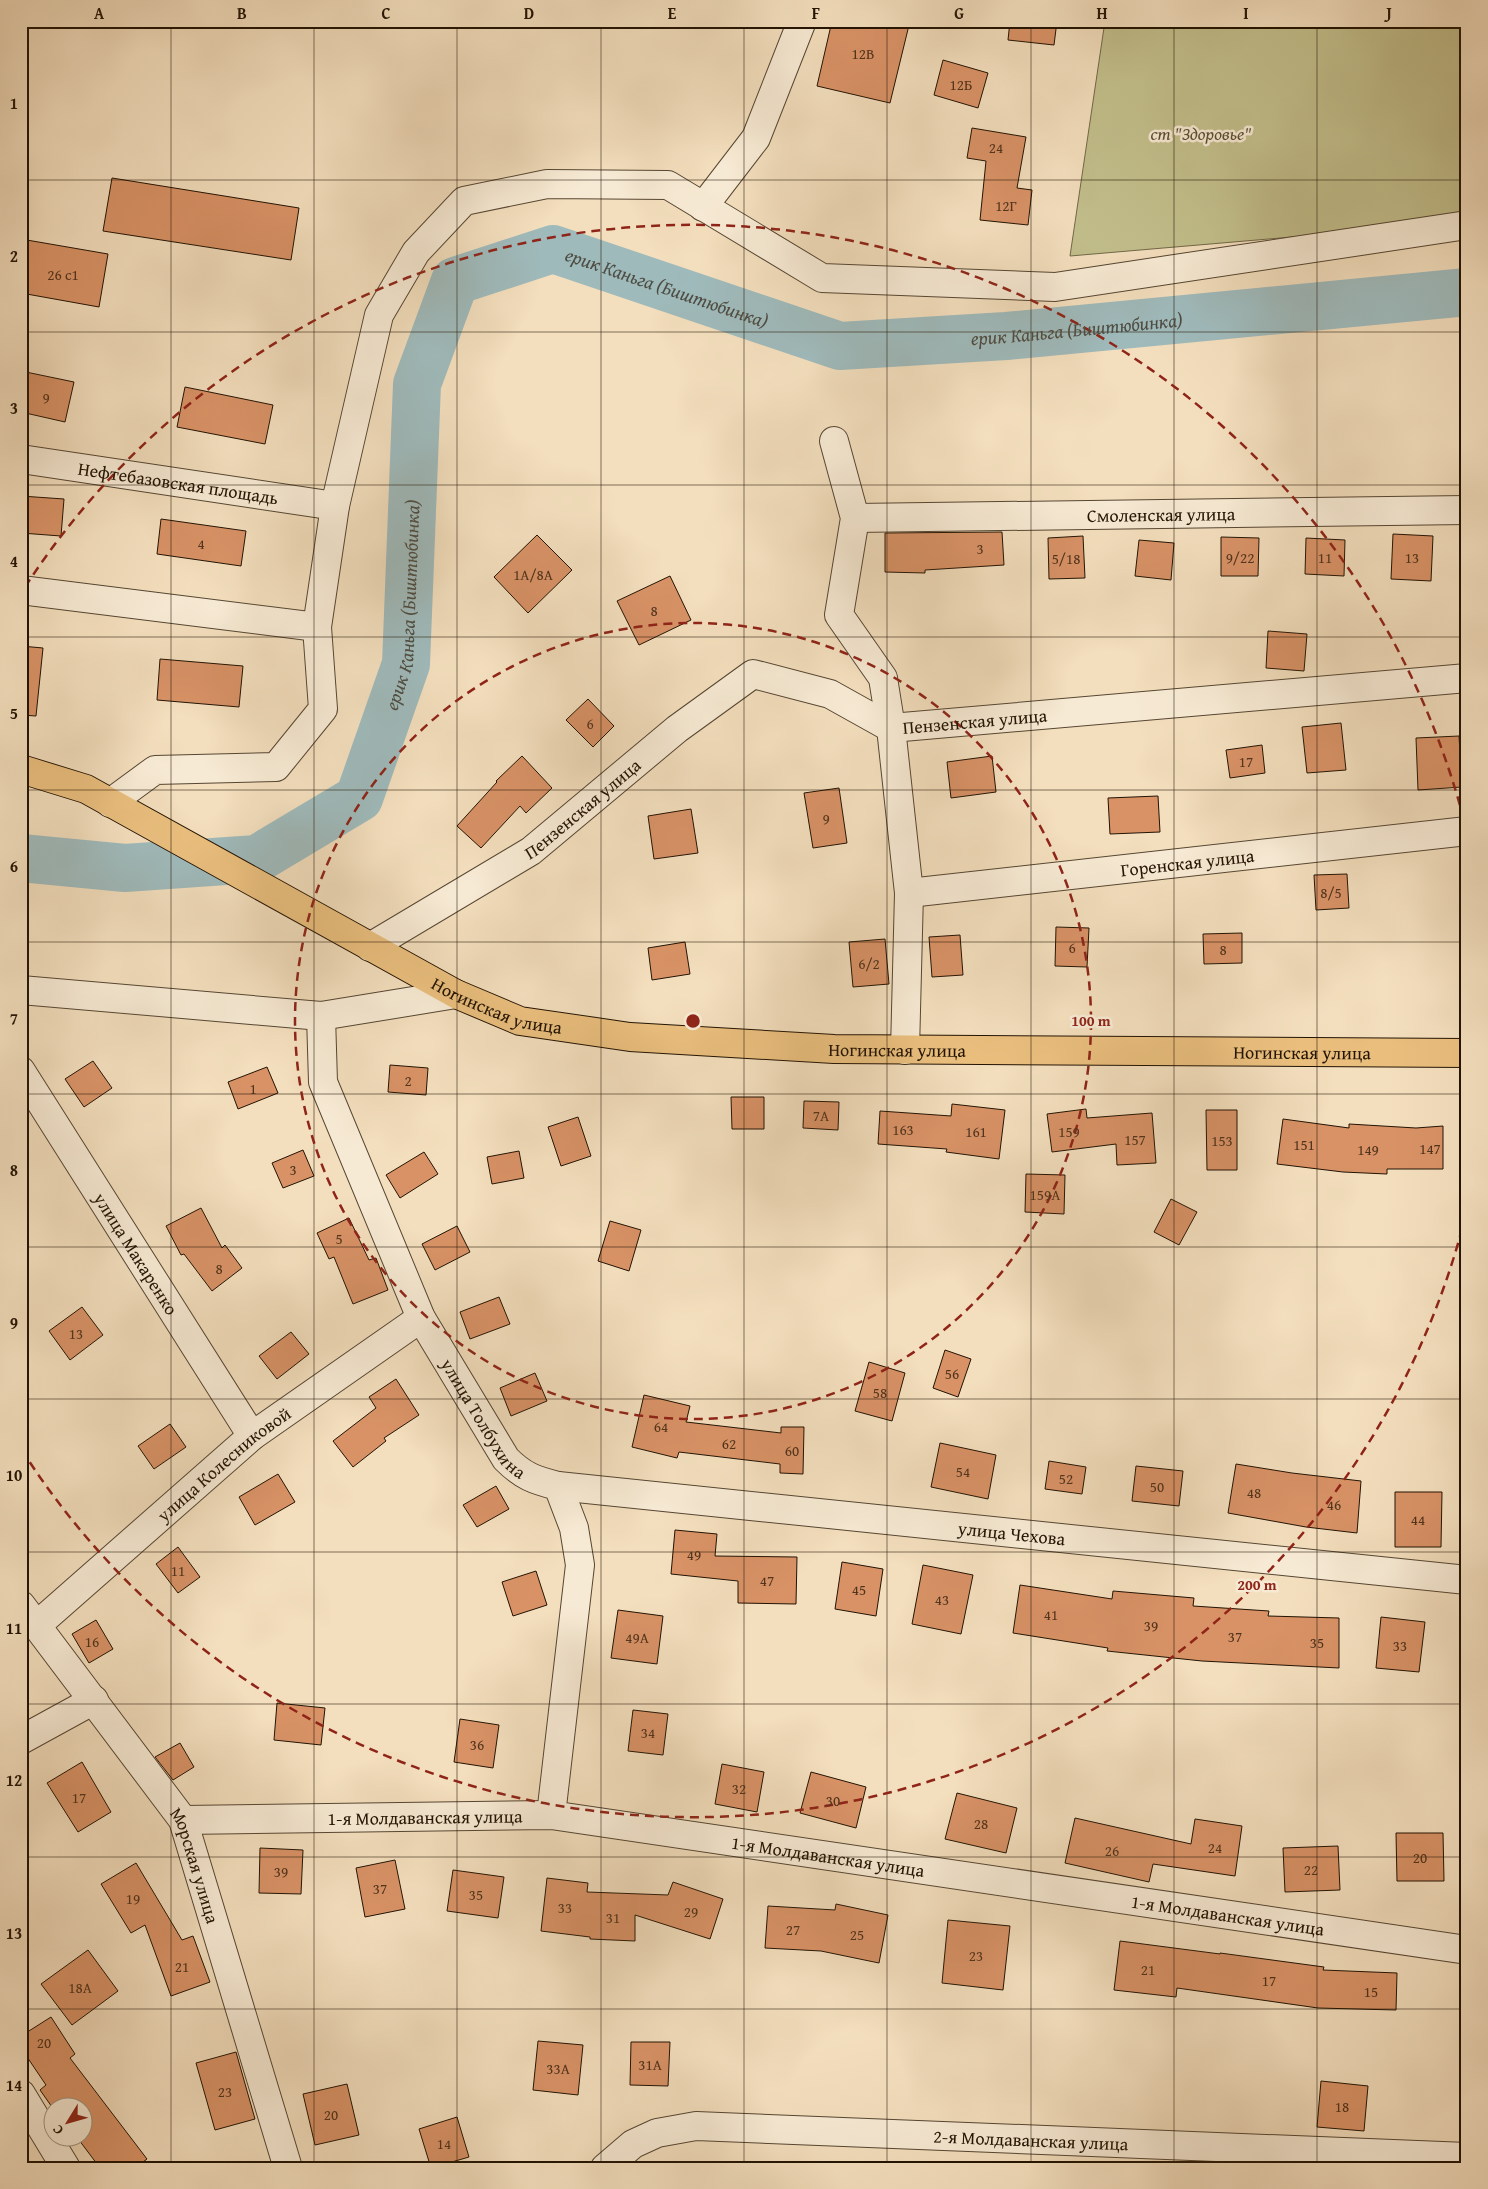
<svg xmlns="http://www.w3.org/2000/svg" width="1488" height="2189" font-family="'Gentium Book Plus',serif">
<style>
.green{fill:#c2bf8c;stroke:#726948}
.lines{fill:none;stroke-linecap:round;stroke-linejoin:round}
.river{stroke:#9fbabb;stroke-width:48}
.building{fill:#d89266;stroke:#221303}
.minor-casing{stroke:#564632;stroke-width:30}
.major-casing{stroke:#221303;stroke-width:30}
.minor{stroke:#f7ead4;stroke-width:28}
.major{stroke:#eabf7e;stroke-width:28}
.grid{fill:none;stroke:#221303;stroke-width:1;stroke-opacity:0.55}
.ring{fill:none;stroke:#8f2418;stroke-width:2.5;stroke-dasharray:9 6}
.labels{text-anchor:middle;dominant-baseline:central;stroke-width:5;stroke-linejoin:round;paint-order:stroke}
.number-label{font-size:15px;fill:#50331c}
.park-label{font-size:18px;font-style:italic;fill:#5a4f33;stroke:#f7ead4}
.street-label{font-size:18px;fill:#221303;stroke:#f7ead4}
.water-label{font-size:19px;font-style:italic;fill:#4e4d43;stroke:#f7ead4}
.centre{fill:#8f2418;stroke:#f7ead4;stroke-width:2.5}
.ring-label{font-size:15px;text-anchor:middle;font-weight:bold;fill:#8f2418;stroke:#f7ead4;stroke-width:5;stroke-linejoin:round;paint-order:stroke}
.neatline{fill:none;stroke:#221303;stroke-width:2}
.grid-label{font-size:16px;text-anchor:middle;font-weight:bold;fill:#221303}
</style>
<rect width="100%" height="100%" fill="#f3debd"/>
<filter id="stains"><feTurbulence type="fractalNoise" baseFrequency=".004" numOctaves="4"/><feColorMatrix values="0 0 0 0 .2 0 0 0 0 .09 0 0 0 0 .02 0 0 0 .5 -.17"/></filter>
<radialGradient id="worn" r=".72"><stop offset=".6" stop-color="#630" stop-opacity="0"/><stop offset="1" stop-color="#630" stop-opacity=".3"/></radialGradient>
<path class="green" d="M1105 21H1467V222L1070 256Z"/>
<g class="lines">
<path class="river" id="s1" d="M21 858 125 868 257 859 359 798 406 664 417 384 455 281 553 249 840 346 1006 336 1467 292"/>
</g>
<path class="building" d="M832 21H910L890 103 817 86Z
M1010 21H1057L1054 45 1008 40Z
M943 60 988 73 978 108 934 95Z
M972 128 1026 137 1017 188 1032 190 1028 225 980 220 986 161 967 158Z
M112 178 299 208 291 260 103 231Z
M21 239 108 254 99 307 21 293Z
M21 371 74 382 65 422 21 412Z
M185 387 273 405 265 444 177 427Z
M21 496 64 499 61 536 21 533Z
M161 519 246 531 241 566 157 554Z
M1002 532 1004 565 925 570V573L885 572V533Z
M1393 534 1433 536 1431 581 1391 579Z
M537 535 572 570 528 613 494 577Z
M1083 536 1085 578 1049 579 1048 538Z
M1221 537 1259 538 1258 576H1221Z
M1306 538 1345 540 1344 576 1305 574Z
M1139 540 1174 543 1171 580 1135 576Z
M670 576 691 620 639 645 617 601Z
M1268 631 1307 634 1304 671 1266 668Z
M21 646 43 648 36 716 21 715Z
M160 659 243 666 239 707 157 700Z
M588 699 614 726 593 747 566 720Z
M1341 723 1346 770 1307 773 1302 727Z
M1459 736 1462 787 1418 790 1416 738Z
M1262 745 1265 773 1230 778 1226 750Z
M522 756 552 788 526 813 520 806 481 848 457 826 497 782 496 781Z
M992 756 996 792 951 798 947 762Z
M839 788 847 843 813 848 804 793Z
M1158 796 1160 832 1110 834 1108 798Z
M691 809 698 853 654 859 648 816Z
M1347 874 1349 908 1316 910 1314 875Z
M1056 927 1089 928 1087 967 1055 966Z
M1242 933V963L1204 964 1203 934Z
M960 935 963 975 932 977 929 937Z
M885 939 889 984 853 987 849 942Z
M685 942 690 974 652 980 648 948Z
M93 1061 112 1088 84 1107 65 1079Z
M390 1065 428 1068 426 1095 388 1092Z
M267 1067 278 1093 238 1109 228 1082Z
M731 1097H764V1129H732Z
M804 1101 839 1102 838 1130 803 1128Z
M952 1104 1005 1110 999 1159 946 1152 947 1149 878 1144 880 1111 951 1116Z
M1086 1109 1087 1118 1152 1113 1156 1163 1117 1165 1116 1144 1052 1152 1047 1114Z
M1206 1110H1237V1170H1207Z
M578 1117 591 1156 561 1166 548 1127Z
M1283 1119 1349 1128V1124L1416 1128 1443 1126V1169H1387V1174L1343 1172 1277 1164Z
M303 1150 314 1176 283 1188 272 1163Z
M519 1151 524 1178 492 1184 487 1157Z
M424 1152 438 1174 400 1198 386 1175Z
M1026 1174 1065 1175 1064 1214 1025 1212Z
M1171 1199 1197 1212 1179 1245 1154 1232Z
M201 1208 222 1248 225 1245 242 1268 212 1291 184 1254 181 1255 166 1226Z
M349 1218 369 1260 376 1258 388 1290 353 1304 334 1257 329 1259 317 1233Z
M610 1221 641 1230 629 1271 598 1261Z
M457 1226 470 1252 435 1270 422 1244Z
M499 1297 510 1324 470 1339 460 1312Z
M82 1307 103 1335 70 1360 49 1331Z
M291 1332 309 1354 277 1379 259 1356Z
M945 1350 971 1359 958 1397 933 1388Z
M869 1362 905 1373 892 1421 855 1411Z
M535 1373 547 1401 511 1416 500 1388Z
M396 1379 419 1415 384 1438 386 1441 353 1467 333 1441 376 1408 369 1397Z
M644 1395 690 1406 686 1422 781 1433V1427H804L803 1474 780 1473V1464L679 1452 677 1458 632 1447Z
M170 1424 186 1447 154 1469 138 1446Z
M940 1443 996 1455 988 1499 931 1487Z
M1049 1461 1086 1467 1082 1494 1045 1489Z
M1236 1464 1292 1473 1361 1481 1357 1533 1306 1527 1228 1513Z
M1136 1466 1183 1471 1179 1506 1132 1501Z
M278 1474 295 1502 255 1525 239 1497Z
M496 1486 509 1509 477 1527 463 1505Z
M1395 1492H1442L1441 1547H1395Z
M675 1530 717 1534 715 1556 797 1557 796 1604 738 1603V1581L671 1574Z
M178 1547 200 1577 178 1593 156 1564Z
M842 1562 883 1569 876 1616 835 1609Z
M923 1565 973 1575 961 1634 912 1624Z
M536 1571 547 1605 513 1616 502 1582Z
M1020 1585 1112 1599 1113 1591 1194 1598 1193 1606 1269 1611 1268 1616 1339 1618V1668L1202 1661 1107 1651 1108 1648 1013 1633Z
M618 1610 663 1616 657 1664 611 1658Z
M1381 1617 1425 1622 1419 1672 1376 1668Z
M96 1620 113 1649 89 1663 72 1634Z
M277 1703 325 1708 321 1745 274 1740Z
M633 1710 668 1714 663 1755 628 1751Z
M460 1719 499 1725 493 1768 454 1762Z
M180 1743 194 1767 173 1780 155 1757Z
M82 1762 111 1812 78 1832 47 1783Z
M722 1764 764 1772 757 1812 715 1804Z
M811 1772 866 1787 856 1828 800 1813Z
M957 1793 1017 1808 1006 1853 945 1839Z
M1075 1818 1191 1844 1195 1819 1242 1826 1235 1876 1153 1864 1149 1882 1065 1863Z
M1396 1833H1443L1444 1881H1397Z
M1338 1846 1340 1890 1285 1892 1283 1848Z
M260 1848 303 1850 301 1894 259 1893Z
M395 1860 405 1909 365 1917 356 1868Z
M136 1863 182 1940 193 1936 210 1982 171 1996 145 1925 131 1933 101 1884Z
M453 1870 504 1877 498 1918 447 1911Z
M547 1878 588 1883 587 1892 668 1895 673 1882 723 1899 710 1939 635 1915V1941L590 1939V1937L541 1931Z
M836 1904 888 1915 879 1963 821 1951 765 1948 768 1906 835 1910Z
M948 1920 1010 1926 1003 1990 942 1983Z
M1120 1941 1220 1954V1953L1324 1967 1323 1970 1397 1973 1396 2010 1318 2008 1177 1988 1176 1997 1114 1990Z
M88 1950 118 1991 72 2025 41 1984Z
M51 2017 75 2054 70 2058 147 2159 135 2168H100L76 2136H82V2106L52 2107 40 2090 46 2085 21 2048V2036Z
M538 2041 583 2045 578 2095 533 2090Z
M631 2042H670L668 2086 630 2085Z
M236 2052 255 2119 215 2130 196 2063Z
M1321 2081 1368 2086 1364 2131 1317 2127Z
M347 2084 359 2135 315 2145 303 2094Z
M457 2117 469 2157 431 2168 419 2129Z"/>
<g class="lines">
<defs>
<g id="minor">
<path d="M703 207 756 138 802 21"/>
<path d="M834 441 855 518 839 615 883 678 891 728 909 893 905 1050"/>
<path id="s2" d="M21 459 335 506"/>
<path id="s3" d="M855 518 1467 510"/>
<path d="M21 590 317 627"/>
<path d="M110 803 155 770 276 767 323 709 317 627 335 506 379 315 416 252 464 201 547 184 668 185 822 278 1055 287 1467 225"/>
<path id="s4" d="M909 893 1467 831"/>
<path id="s5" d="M370 947 531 851 677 729 753 674 830 694 891 728 1467 678"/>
<path d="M21 990 321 1016 456 994"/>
<path id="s6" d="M321 1016 323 1082 421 1318 506 1459C523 1476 534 1480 558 1486L574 1528 580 1565 551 1815"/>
<path id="s7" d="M21 1071 252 1436"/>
<path id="s8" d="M558 1486 1467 1580"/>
<path id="s9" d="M21 1605 183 1820 288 2168"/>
<path id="s10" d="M36 1626 252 1436 421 1318"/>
<path d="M21 1740 94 1700"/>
<path id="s11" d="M183 1820 551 1815 1467 1950"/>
<path d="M21 2094 66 2168"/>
<path id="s12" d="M605 2168 633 2144 657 2133 696 2126 1467 2157"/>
</g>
<g id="major">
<path id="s13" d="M21 769 86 789 456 994 520 1021 630 1037 834 1049 1467 1053"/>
</g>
</defs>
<use href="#minor" class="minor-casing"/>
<use href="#major" class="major-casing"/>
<use href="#minor" class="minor"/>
<use href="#major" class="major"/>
</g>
<path class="grid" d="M171 21V2168M314 21V2168M457 21V2168M601 21V2168M744 21V2168M887 21V2168M1031 21V2168M1174 21V2168M1317 21V2168M21 180H1467M21 332H1467M21 485H1467M21 637H1467M21 790H1467M21 942H1467M21 1094H1467M21 1247H1467M21 1399H1467M21 1552H1467M21 1704H1467M21 1857H1467M21 2009H1467"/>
<g class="ring">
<circle cx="693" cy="1021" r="398"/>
<path d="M1466 1214A797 797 0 0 1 25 1455M25 587A797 797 0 0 1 1466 828"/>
</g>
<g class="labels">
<g class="number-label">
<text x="863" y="53">12В</text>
<text x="961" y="84">12Б</text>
<text x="996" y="147">24</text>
<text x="1006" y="205">12Г</text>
<text x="63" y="274">26 с1</text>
<text x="46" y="397">9</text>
<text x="201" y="543">4</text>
<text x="980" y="548">3</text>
<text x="1240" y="557">9/22</text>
<text x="1325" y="557">11</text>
<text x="1412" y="557">13</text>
<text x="1066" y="558">5/18</text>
<text x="533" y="574">1А/8А</text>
<text x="654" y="610">8</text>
<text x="590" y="723">6</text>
<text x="1246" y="761">17</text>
<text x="826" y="818">9</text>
<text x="1331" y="892">8/5</text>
<text x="1072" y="947">6</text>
<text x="1223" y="949">8</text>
<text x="869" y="963">6/2</text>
<text x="408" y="1080">2</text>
<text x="253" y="1088">1</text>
<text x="821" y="1115">7А</text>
<text x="903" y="1129">163</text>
<text x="976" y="1131">161</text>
<text x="1069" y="1131">159</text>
<text x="1135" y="1139">157</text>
<text x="1222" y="1140">153</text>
<text x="1304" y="1144">151</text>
<text x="1430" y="1148">147</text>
<text x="1368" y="1149">149</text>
<text x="293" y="1169">3</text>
<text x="1045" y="1194">159А</text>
<text x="339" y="1238">5</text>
<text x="219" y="1268">8</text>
<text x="76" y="1333">13</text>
<text x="952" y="1373">56</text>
<text x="880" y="1392">58</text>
<text x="661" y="1426">64</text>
<text x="729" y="1443">62</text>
<text x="792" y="1450">60</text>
<text x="963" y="1471">54</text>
<text x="1066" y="1478">52</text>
<text x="1157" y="1486">50</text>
<text x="1254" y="1492">48</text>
<text x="1334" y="1504">46</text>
<text x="1418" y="1519">44</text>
<text x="694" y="1554">49</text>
<text x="178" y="1570">11</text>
<text x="767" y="1580">47</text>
<text x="859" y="1589">45</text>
<text x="942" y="1599">43</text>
<text x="1051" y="1614">41</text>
<text x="1151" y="1625">39</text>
<text x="1235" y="1636">37</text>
<text x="637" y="1637">49А</text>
<text x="92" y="1641">16</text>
<text x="1317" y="1642">35</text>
<text x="1400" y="1645">33</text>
<text x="648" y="1732">34</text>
<text x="477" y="1744">36</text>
<text x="739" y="1788">32</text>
<text x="79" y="1797">17</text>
<text x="833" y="1800">30</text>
<text x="981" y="1823">28</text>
<text x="1215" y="1847">24</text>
<text x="1112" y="1850">26</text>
<text x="1420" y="1857">20</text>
<text x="1311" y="1869">22</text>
<text x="281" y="1871">39</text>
<text x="380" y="1888">37</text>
<text x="476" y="1894">35</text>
<text x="133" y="1898">19</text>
<text x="565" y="1907">33</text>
<text x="691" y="1911">29</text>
<text x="613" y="1917">31</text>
<text x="793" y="1929">27</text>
<text x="857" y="1934">25</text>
<text x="976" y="1955">23</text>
<text x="182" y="1966">21</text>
<text x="1148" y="1969">21</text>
<text x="1269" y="1980">17</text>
<text x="80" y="1987">18А</text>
<text x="1371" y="1991">15</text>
<text x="44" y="2042">20</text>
<text x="650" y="2064">31А</text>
<text x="558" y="2068">33А</text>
<text x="225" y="2091">23</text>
<text x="1342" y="2106">18</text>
<text x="331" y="2114">20</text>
<text x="444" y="2143">14</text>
</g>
<g class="park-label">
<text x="1201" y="133">ст "Здоровье"</text>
</g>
<g class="street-label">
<text stroke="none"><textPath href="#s2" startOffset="159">Нефтебазовская площадь</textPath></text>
<text stroke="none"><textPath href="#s3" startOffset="306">Смоленская улица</textPath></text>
<text stroke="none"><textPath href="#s5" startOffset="705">Пензенская улица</textPath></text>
<text stroke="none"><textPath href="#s5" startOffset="254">Пензенская улица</textPath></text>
<text stroke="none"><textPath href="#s4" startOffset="280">Горенская улица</textPath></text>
<text stroke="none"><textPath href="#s13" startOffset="534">Ногинская улица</textPath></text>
<text stroke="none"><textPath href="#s13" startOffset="939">Ногинская улица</textPath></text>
<text stroke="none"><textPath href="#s13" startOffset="1344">Ногинская улица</textPath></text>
<text stroke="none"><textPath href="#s7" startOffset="216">улица Макаренко</textPath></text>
<text stroke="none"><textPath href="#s6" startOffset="440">улица Толбухина</textPath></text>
<text stroke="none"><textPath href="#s10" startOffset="248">улица Колесниковой</textPath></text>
<text stroke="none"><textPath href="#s8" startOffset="456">улица Чехова</textPath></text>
<text stroke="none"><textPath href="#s11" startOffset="242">1-я Молдаванская улица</textPath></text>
<text stroke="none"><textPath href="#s11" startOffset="648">1-я Молдаванская улица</textPath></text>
<text stroke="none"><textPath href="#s9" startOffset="316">Морская улица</textPath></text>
<text stroke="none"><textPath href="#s11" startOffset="1052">1-я Молдаванская улица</textPath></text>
<text stroke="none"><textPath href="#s12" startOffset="438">2-я Молдаванская улица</textPath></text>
</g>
<g class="water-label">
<text stroke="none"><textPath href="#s1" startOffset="1111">ерик Каньга (Биштюбинка)</textPath></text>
<text stroke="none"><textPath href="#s1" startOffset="1531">ерик Каньга (Биштюбинка)</textPath></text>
<text stroke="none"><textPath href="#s1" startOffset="556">ерик Каньга (Биштюбинка)</textPath></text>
</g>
</g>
<circle cx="693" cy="1021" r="8" class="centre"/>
<g class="ring-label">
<text x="1091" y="1026">100 m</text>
<text x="1257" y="1590">200 m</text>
</g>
<rect width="1488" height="2189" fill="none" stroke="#f3debd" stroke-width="55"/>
<g transform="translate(68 2122) rotate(233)"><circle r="24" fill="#f7ead4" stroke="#a29480"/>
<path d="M0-4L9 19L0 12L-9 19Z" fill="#8f2418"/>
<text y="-8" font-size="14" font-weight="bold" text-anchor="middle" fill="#221303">С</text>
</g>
<rect x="28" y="28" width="1432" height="2134" class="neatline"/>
<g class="grid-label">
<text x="99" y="19">A</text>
<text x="242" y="19">B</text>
<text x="386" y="19">C</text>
<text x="529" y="19">D</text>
<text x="672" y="19">E</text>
<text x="816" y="19">F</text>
<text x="959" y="19">G</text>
<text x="1102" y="19">H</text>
<text x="1246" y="19">I</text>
<text x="1389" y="19">J</text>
<text x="14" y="109">1</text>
<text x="14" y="262">2</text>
<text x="14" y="414">3</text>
<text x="14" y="567">4</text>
<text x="14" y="719">5</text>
<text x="14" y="872">6</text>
<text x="14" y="1024">7</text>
<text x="14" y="1176">8</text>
<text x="14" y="1329">9</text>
<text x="14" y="1481">10</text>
<text x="14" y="1634">11</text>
<text x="14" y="1786">12</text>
<text x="14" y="1939">13</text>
<text x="14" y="2091">14</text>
</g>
<rect width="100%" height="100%" filter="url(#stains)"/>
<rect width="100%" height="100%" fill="url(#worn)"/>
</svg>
